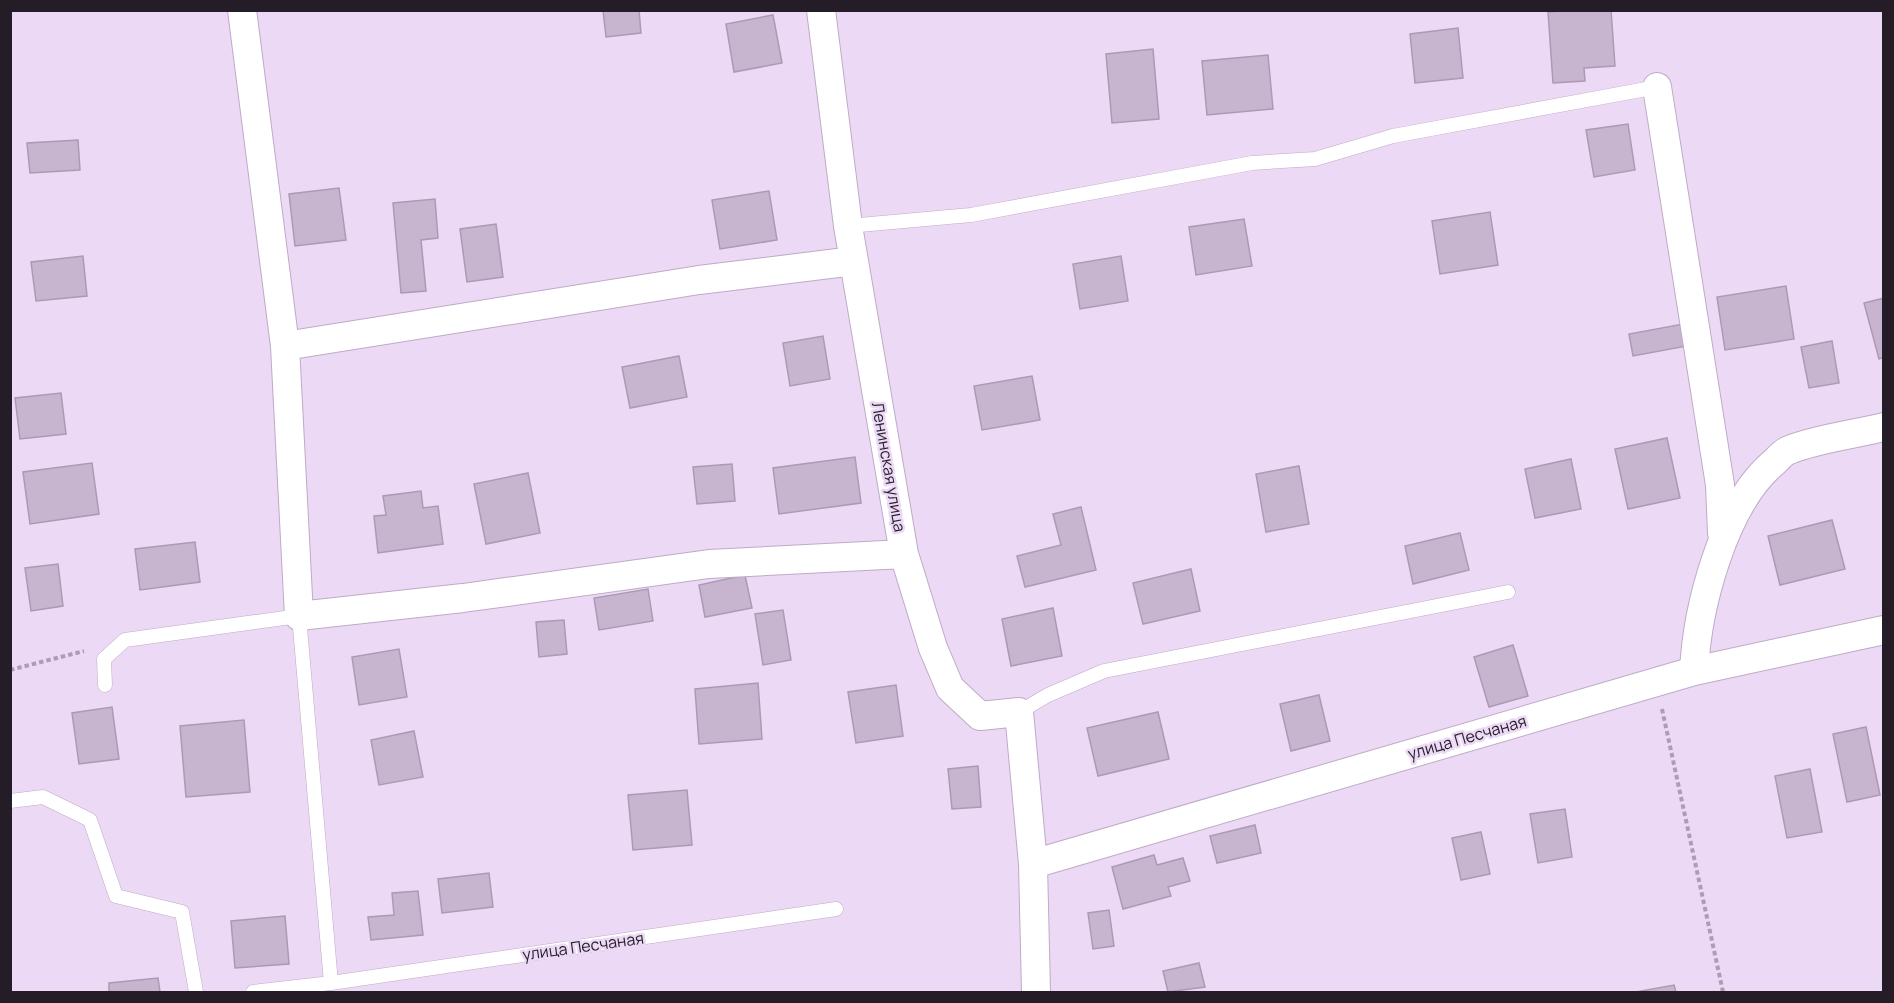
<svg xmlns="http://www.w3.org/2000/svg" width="1894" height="1003" font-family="Manrope,sans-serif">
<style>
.building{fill:#c7b4cf;stroke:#ac99b4;stroke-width:1.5}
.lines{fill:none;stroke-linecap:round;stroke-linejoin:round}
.lane-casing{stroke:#beabc6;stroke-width:15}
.street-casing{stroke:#beabc6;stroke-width:30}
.path{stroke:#ad9db4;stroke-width:4;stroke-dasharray:4.5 3;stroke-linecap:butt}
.lane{stroke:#fff;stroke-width:14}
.street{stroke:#fff;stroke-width:28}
.labels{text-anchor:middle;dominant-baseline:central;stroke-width:5;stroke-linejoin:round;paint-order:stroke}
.street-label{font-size:16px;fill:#241d27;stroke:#ecd9f5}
</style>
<rect width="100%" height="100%" fill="#ecd9f5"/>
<path class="building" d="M603 10H639L641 33 606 37Z
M1575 10H1611L1615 66 1584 68 1585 81 1553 83 1548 12Z
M773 15 782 63 734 72 726 24Z
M1458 28 1463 78 1415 83 1410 34Z
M1153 49 1159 119 1112 123 1106 54Z
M1268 55 1273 109 1207 115 1202 61Z
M1628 124 1635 170 1594 177 1586 130Z
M78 140 80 170 30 173 27 143Z
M339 188 346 240 295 246 289 194Z
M769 191 777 240 720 249 712 200Z
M435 199 438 238 421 240 426 291 401 293 393 203Z
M1490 212 1498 265 1440 274 1432 221Z
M1244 219 1252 266 1196 275 1189 227Z
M496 224 503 277 467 282 460 229Z
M83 256 87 296 36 301 31 262Z
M1121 256 1128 301 1080 309 1073 264Z
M1786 286 1794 339 1725 350 1717 297Z
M1884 298V357L1879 359 1864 303Z
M1683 324 1687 346 1633 356 1629 334Z
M823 336 830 379 790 386 783 343Z
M1832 341 1839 383 1809 388 1801 347Z
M679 356 687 397 630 408 622 367Z
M1032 376 1040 420 982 430 974 386Z
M61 393 66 434 20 439 15 398Z
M1667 438 1680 498 1628 509 1615 449Z
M855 457 861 503 779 514 773 468Z
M1571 459 1581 509 1535 518 1525 469Z
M92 463 99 514 30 524 23 472Z
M732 464 735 501 697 504 693 467Z
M1299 466 1309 524 1266 532 1256 474Z
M528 473 540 533 486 544 474 484Z
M421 491 423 508 438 506 443 544 378 553 374 516 386 515 383 496Z
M1081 507 1096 570 1025 587 1017 556 1061 545 1053 514Z
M1832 520 1845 569 1780 585 1768 536Z
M1460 533 1469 570 1413 584 1405 546Z
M195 542 200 582 140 590 135 549Z
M58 564 63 606 31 611 25 568Z
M1191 569 1200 611 1143 624 1133 583Z
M745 575 752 608 705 617 699 585Z
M648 589 653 621 599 630 594 598Z
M1053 608 1062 656 1011 666 1002 619Z
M783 610 791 660 763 665 755 614Z
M564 620 567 654 539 657 536 622Z
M1513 645 1528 696 1489 707 1474 657Z
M399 649 407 697 359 705 352 657Z
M758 683 762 739 699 744 695 689Z
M896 685 903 736 856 743 848 692Z
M1319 695 1330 741 1291 751 1280 704Z
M112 707 119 759 79 764 72 713Z
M1158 712 1169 759 1098 776 1087 728Z
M244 720 250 792 186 797 180 726Z
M1866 727 1880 795 1847 802 1833 734Z
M414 731 423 777 379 785 371 740Z
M978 766 981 807 952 809 948 769Z
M1810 769 1822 832 1787 838 1775 776Z
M687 790 692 845 633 850 628 795Z
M1565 809 1572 857 1538 863 1530 814Z
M1255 825 1261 853 1217 863 1210 836Z
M1481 832 1490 874 1461 880 1452 838Z
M1154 855 1157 865 1183 858 1190 881 1168 887 1171 896 1123 909 1112 867Z
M489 873 493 907 442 913 438 879Z
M418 891 423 935 371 940 368 917 394 915 392 893Z
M1109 910 1114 946 1093 949 1088 913Z
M285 916 289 964 235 968 231 921Z
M1199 963 1205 987 1168 992 1163 971Z
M158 978 160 992H109V983Z
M1674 985 1676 992H1636Z"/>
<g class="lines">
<defs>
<path id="lane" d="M848 226 971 215 1252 163 1315 159 1393 136 1657 87
M105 685 104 659 125 640 299 616 331 983 253 992
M1019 712 1048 695 1104 671 1508 592
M10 801 43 797 90 820 116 896 182 912 196 992
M331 983 836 909"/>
<path id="street" d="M242 10 285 346 699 280 854 261
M821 10 848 226 904 554 933 648 950 688 980 716 1019 712 1033 864
M1657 87 1720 485 1722 533
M285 346 299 616 463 598 709 564 904 554
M1694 671 1884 630
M1036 992 1033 864 1694 671C1697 608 1723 507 1772 464 1777 460 1783 452 1789 450 1815 439 1856 434 1884 427"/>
</defs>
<use href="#lane" class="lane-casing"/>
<use href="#street" class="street-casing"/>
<path class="path" d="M10 670 84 651
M1662 709 1723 992"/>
<use href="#lane" class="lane"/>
<use href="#street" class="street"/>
</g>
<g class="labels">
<g class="street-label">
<text transform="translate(889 467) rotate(80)">Ленинская улица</text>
<text transform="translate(1467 737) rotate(-16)">улица Песчаная</text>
<text transform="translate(583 946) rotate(-8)">улица Песчаная</text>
</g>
</g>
<rect width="1894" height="1003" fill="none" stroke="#241d27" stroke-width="24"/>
</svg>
